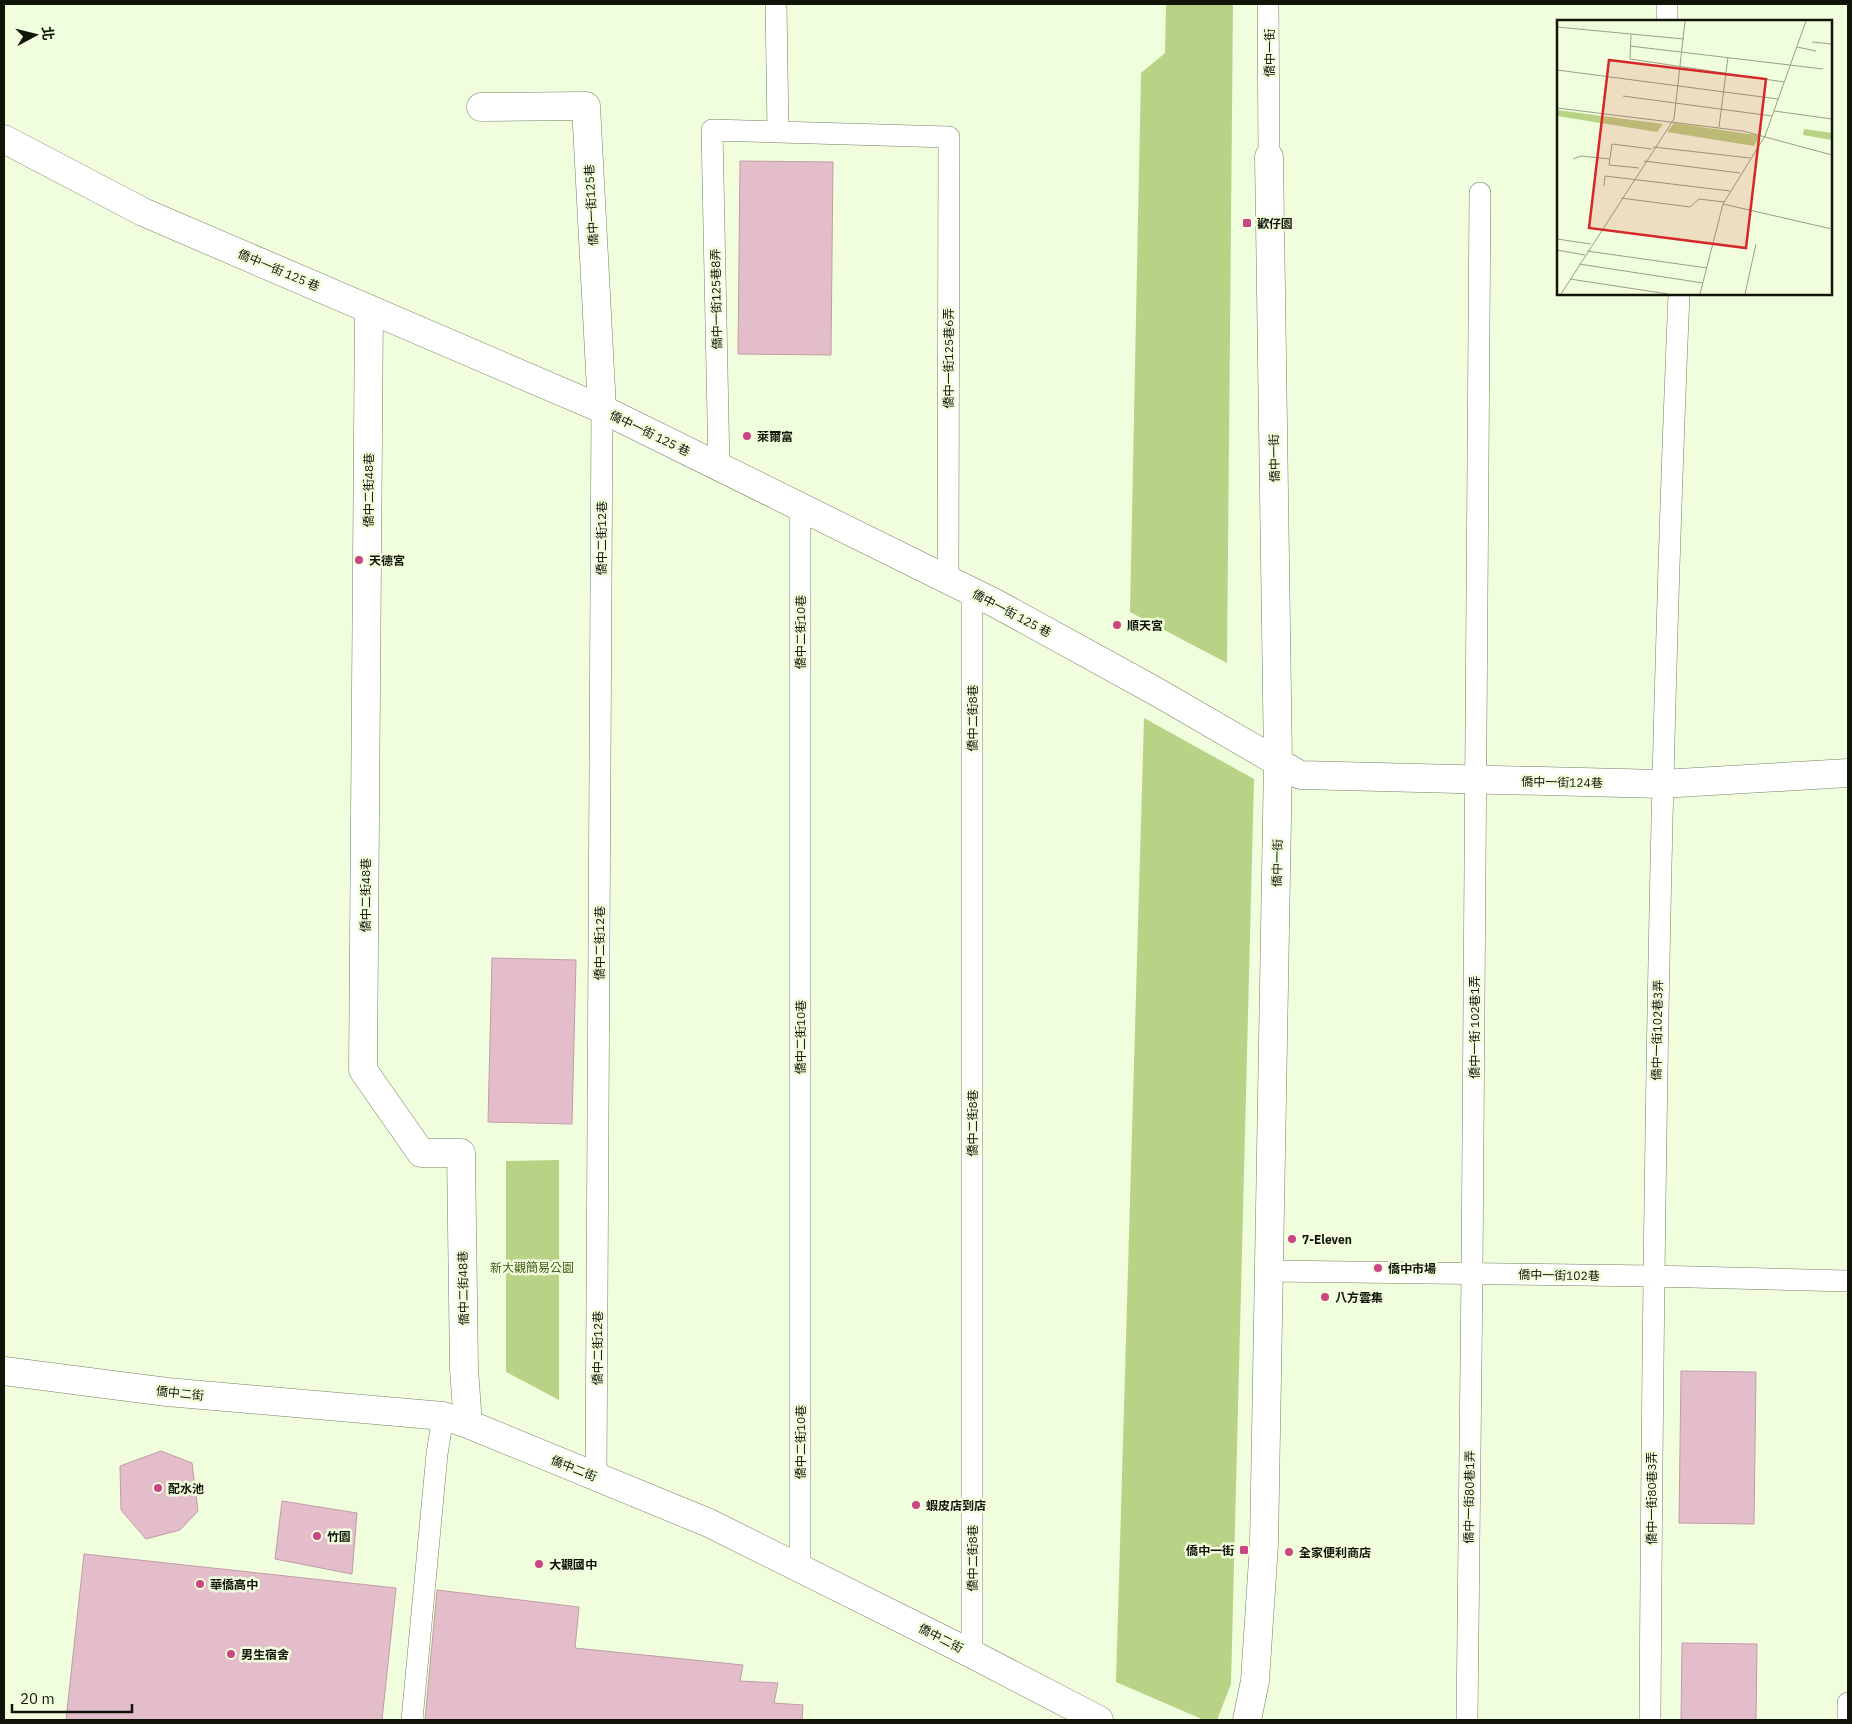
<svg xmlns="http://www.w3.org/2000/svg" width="1852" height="1724" font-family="'IBM Plex Sans','Noto Sans TC',sans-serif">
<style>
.green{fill:#b8d385}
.building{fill:#e3beca;stroke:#c09ca8}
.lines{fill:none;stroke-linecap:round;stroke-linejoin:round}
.service-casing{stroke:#747f62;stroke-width:22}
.minor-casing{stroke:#747f62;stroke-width:29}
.service{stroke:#fff;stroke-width:21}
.minor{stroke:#fff;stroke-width:28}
.poi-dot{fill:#cc4583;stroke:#f1fedd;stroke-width:2}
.labels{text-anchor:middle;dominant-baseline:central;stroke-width:5;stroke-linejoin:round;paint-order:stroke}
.street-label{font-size:12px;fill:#111509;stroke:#f1fedd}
.poi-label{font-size:12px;font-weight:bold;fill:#111509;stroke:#f1fedd;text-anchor:start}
.park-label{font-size:12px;fill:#475b18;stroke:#f1fedd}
.inset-road{fill:none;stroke:#97a188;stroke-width:1}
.view{fill:#d62828;fill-opacity:0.15;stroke:#d62828;stroke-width:2.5}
.inset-edge{fill:none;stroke:#111509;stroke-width:2.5}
</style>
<rect width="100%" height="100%" fill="#f1fedd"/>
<path class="green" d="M1166 4H1233L1227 663 1130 612 1141 73 1165 53Z
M1144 718 1254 779 1231 1684 1217 1720H1204L1116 1682Z
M559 1160V1400L506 1372V1161Z"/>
<path class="building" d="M740 161 833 162 831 355 738 354Z
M492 958 576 960 572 1124 488 1122Z
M1681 1371 1756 1372 1754 1524 1679 1523Z
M161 1451 192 1463 198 1511 180 1530 146 1539 121 1510 120 1466Z
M282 1501 357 1513 352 1574 275 1559Z
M84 1554 396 1588 382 1720H66Z
M437 1590 579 1607 575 1648 743 1665 740 1681 778 1683 774 1703 803 1705 802 1720H425Z
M1682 1643 1757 1644 1756 1720H1681Z"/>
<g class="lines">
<defs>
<path id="service" d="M776 4 778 132
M1268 4 1269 157
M1667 21V4
M719 467 712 130 949 137 948 579
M1270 1271 1653 1276 1848 1281
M596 1477 602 409
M800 1567V507
M972 1654V592
M412 1720 437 1454 443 1416
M1467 1720 1472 1273 1480 193
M1650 1720C1653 1245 1659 769 1679 294
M1848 1720V1703"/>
<path id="minor" d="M481 107 586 106 602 409
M4 139 143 212 602 409 995 603 1157 692 1300 775 1661 784 1848 773
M369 309 363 1070 421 1153H461L464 1369 468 1424
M4 1371 167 1392 443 1416 468 1424 709 1523 972 1654 1099 1720
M1247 1720 1255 1681 1264 1544 1278 762 1269 157"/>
</defs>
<use href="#service" class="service-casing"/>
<use href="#minor" class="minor-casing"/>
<use href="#service" class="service"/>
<use href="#minor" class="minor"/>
</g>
<g class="poi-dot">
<rect x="1242" y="218" width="10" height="10" rx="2.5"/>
<circle cx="747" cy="436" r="5"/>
<circle cx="359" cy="560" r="5"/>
<circle cx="1117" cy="625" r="5"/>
<circle cx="1292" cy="1239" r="5"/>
<circle cx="1378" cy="1268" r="5"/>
<circle cx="1325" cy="1297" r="5"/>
<circle cx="158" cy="1488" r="5"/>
<circle cx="916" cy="1505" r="5"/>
<circle cx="317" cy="1536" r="5"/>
<rect x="1239" y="1545" width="10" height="10" rx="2.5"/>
<circle cx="1289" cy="1552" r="5"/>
<circle cx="539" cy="1564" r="5"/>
<circle cx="200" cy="1584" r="5"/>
<circle cx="231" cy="1654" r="5"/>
</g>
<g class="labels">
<g class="street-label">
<text transform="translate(1269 53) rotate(-90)">僑中一街</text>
<text transform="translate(591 205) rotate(-93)">僑中一街125巷</text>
<text transform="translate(279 270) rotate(23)">僑中一街 125 巷</text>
<text transform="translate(716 299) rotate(-91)">僑中一街125巷8弄</text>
<text transform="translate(948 358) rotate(-90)">僑中一街125巷6弄</text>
<text transform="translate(650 433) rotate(26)">僑中一街 125 巷</text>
<text transform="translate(1274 458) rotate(-91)">僑中一街</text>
<text transform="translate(368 490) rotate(-90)">僑中二街48巷</text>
<text transform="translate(601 538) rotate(-90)">僑中二街12巷</text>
<text transform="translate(1012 613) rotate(28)">僑中一街 125 巷</text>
<text transform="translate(800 632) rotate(-90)">僑中二街10巷</text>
<text transform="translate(972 718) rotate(-90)">僑中二街8巷</text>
<text transform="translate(1562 782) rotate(1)">僑中一街124巷</text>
<text transform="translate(1277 863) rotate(-89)">僑中一街</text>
<text transform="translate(365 895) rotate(-90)">僑中二街48巷</text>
<text transform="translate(599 943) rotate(-90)">僑中二街12巷</text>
<text transform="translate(1474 1027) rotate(-90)">僑中一街 102巷1弄</text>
<text transform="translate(1657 1030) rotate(-89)">僑中一街102巷3弄</text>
<text transform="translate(800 1037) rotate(-90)">僑中二街10巷</text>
<text transform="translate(972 1123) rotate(-90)">僑中二街8巷</text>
<text transform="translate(1559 1275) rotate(1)">僑中一街102巷</text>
<text transform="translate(463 1288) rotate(-91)">僑中二街48巷</text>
<text transform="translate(597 1348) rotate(-90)">僑中二街12巷</text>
<text transform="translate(180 1393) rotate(6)">僑中二街</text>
<text transform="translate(800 1442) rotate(-90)">僑中二街10巷</text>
<text transform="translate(574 1468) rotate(22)">僑中二街</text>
<text transform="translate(1469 1497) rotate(-89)">僑中一街80巷1弄</text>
<text transform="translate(1651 1498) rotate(-90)">僑中一街80巷3弄</text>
<text transform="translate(972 1558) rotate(-90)">僑中二街8巷</text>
<text transform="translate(941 1638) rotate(27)">僑中二街</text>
</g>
<g class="poi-label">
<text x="1257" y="223">歡仔園</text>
<text x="757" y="436">萊爾富</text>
<text x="369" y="560">天德宮</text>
<text x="1127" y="625">順天宮</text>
<text x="1302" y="1239">7-Eleven</text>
<text x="1388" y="1268">僑中市場</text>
<text x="1335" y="1297">八方雲集</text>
<text x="168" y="1488">配水池</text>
<text x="926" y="1505">蝦皮店到店</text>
<text x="327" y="1536">竹園</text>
<text x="1234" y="1550" text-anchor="end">僑中一街</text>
<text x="1299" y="1552">全家便利商店</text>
<text x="549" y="1564">大觀國中</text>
<text x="210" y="1584">華僑高中</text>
<text x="241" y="1654">男生宿舍</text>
</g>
<g class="park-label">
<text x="532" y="1267">新大觀簡易公園</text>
</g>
</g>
<g transform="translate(1557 20)">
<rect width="275" height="275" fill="#f1fedd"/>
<path d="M0 90 106 104 100 112 0 96ZM117 103 199 115 202 117 197 126 110 112ZM247 109 275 113V120L246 115Z" fill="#b8d385"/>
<path class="inset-road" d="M0 7 127 19M74 15 73 39 227 62M255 22 275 24M73 26 266 49M240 27 259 31M0 50 221 79M66 76 215 96M0 88 186 111 275 135M217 91 275 99M162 107 171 37M96 127 193 138M16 139 24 136 53 139M87 141 183 153M82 148 52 145 55 124 95 129M47 166 48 156 173 171M64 178 133 187 142 179 167 182M166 184 275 209M0 219 34 224M0 230 28 235M30 231 150 248M22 244 146 263M13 259 111 274M4 274 117 99 128 1M143 274 166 184 208 116 249 1M188 274 199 224"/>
<path class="view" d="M52 40 209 59 189 228 32 208Z"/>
<rect width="275" height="275" class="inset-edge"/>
</g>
<rect width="1852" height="1724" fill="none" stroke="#111509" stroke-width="10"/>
<g transform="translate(35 35) rotate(83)" stroke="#f1fedd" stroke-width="4" paint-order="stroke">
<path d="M0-4L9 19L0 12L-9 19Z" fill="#111509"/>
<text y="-8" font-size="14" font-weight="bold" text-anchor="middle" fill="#111509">北</text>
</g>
<path d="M12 1704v8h120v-8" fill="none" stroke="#111509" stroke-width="2.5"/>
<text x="20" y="1704" font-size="15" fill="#111509" stroke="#f1fedd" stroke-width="4" paint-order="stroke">20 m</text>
</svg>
